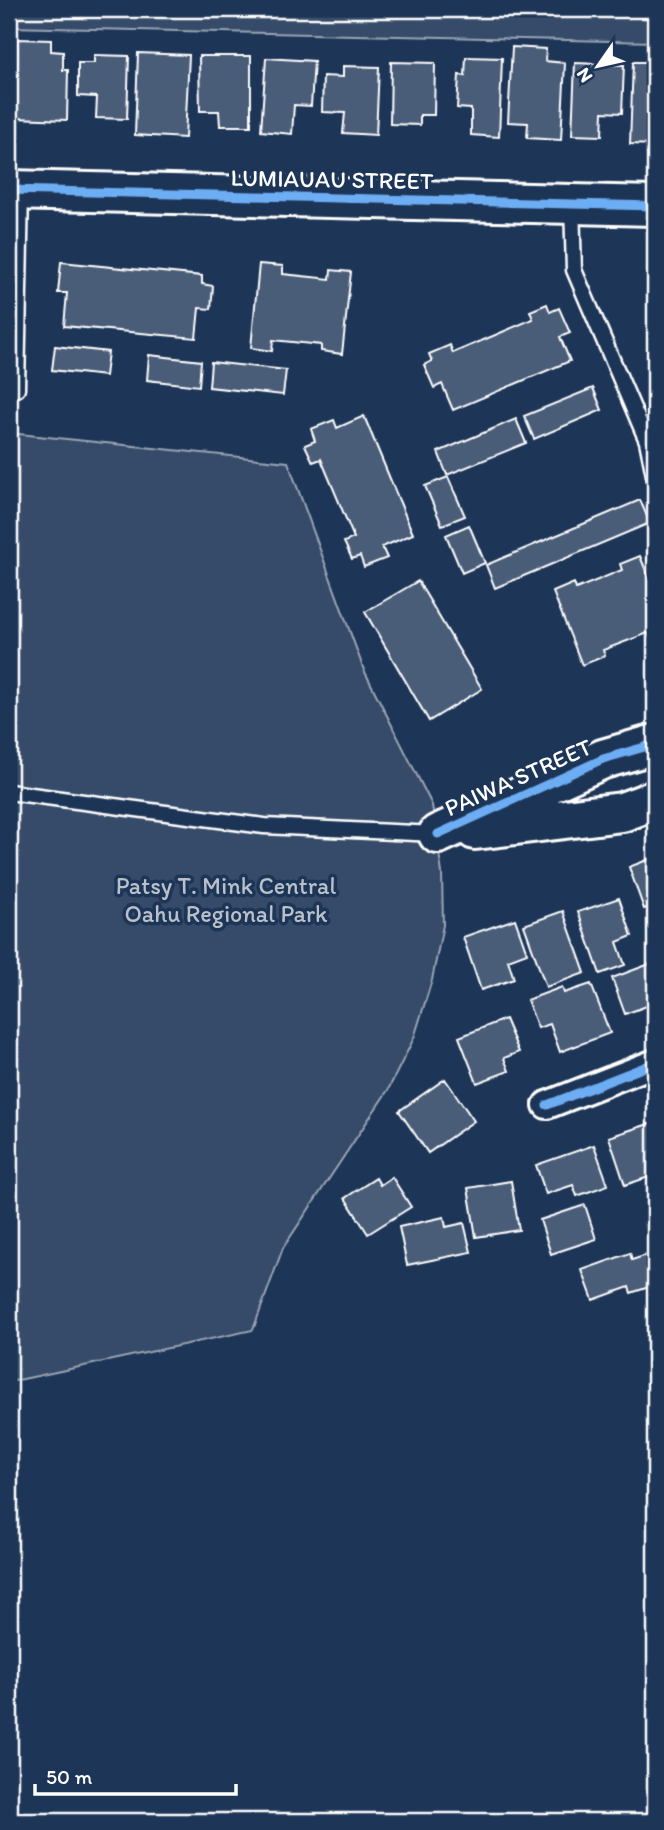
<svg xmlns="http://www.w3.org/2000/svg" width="664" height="1830" font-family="Itim,sans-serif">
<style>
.green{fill:#364b69;stroke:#9aa5b4;stroke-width:2}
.building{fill:#4a5d79;stroke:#fff;stroke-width:2}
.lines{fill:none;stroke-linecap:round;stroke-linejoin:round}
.lane-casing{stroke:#fff;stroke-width:19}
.street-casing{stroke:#fff;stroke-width:32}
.secondary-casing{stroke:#fff;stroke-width:44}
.lane{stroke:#1d3557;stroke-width:14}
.street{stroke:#1d3557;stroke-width:26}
.secondary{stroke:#1d3557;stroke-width:38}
.cycleway-casing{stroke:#1d3557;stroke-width:13}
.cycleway{stroke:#6dadf4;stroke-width:9}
.labels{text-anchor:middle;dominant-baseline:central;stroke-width:7;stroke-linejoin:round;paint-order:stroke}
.street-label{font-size:24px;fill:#fff;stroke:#1d3557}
.park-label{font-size:24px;fill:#b9c0ca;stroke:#1d3557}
</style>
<rect width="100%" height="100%" fill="#1d3557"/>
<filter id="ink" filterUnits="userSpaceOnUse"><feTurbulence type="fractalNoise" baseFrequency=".0143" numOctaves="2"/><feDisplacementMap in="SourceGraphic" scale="14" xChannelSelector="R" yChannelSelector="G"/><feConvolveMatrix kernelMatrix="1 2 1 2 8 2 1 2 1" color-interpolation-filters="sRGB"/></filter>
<g filter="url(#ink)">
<path class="green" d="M9 9H655V42L9 27Z
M9 433 288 462 364 670 432 805 442 873 443 925 432 980 414 1038 388 1090 283 1248 253 1330 9 1382Z"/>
<path class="building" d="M17 39 51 40V51L63 52V70H68L67 120 15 118Z
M512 47 546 49 545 61 565 63 561 140 527 138 528 123 508 122Z
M138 53 189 55 185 138 135 135Z
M94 55 129 56 127 119 96 118 97 97 78 96V63H94Z
M199 56H251V126H220L219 111H200Z
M466 57 502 58 499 137 471 135V109L457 108 459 75 465 76Z
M266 58 314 61 311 106 294 105 292 134 261 131Z
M391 62 435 63 434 115H420V125L390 124Z
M633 62H655V145L630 144Z
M575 63 624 65 622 113 603 112 602 136 572 135Z
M343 66 379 67 376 135 343 133 345 113 322 112 323 76 343 77Z
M61 262 202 276V284L213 286 211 309 199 308 196 338 64 326 67 293H58Z
M259 264 283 266V274L330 279 331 270 351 272 342 354 321 351V345L273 340 272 351 251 348Z
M547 304 550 312 559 308 570 333 560 337 570 361 453 410 442 384 434 388 424 365 432 361 429 354 450 345 453 353 533 319 530 311Z
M55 346 108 352 105 376 52 370Z
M149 355 201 361 199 386 147 380Z
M211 362 286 370 283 395 209 387Z
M593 388 602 410 534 439 524 416Z
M364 416 413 534 382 547 387 558 364 567 360 556 352 559 344 542 354 538 321 459 313 462 305 445 315 441 311 429 334 420 337 428Z
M516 419 526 443 447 475 438 452Z
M448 477 465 516 442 525 425 486Z
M640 500 650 523 495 588 486 565Z
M469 525 485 563 462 573 446 535Z
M640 556 655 593V636L650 638 648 633 603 650 605 656 582 665 553 592 574 583 576 589 622 570 620 564Z
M418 581 482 689 429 721 365 612Z
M655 857V905L644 909 629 867Z
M619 898 632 936 617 942 625 965 600 974 578 912Z
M563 911 585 973 546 987 524 925Z
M515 919 527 953 508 960 514 979 481 990 463 937Z
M655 962V1003L625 1014 612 978Z
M591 984 610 1033 560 1052 550 1024 538 1028 527 1000 562 987 564 993Z
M505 1019 519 1052 504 1058 509 1071 477 1083 459 1037Z
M445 1079 474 1121 428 1153 399 1111Z
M655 1122V1175L625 1185 609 1137Z
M594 1145 608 1185 577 1196 573 1185 546 1194 536 1165Z
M392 1177 411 1207 368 1234 345 1198 376 1178 380 1185Z
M511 1181 519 1230 476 1237 468 1188Z
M585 1205 596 1239 551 1254 540 1220Z
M444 1217 446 1227 464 1223 471 1252 407 1265 399 1227Z
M655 1220V1254L645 1223Z
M630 1253 632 1260 647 1255 655 1278V1285L631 1293 629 1287 593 1300 582 1270Z"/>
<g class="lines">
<defs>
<path id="lane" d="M572 205 574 270 647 441 655 480
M17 389 21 191
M9 792 264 826 436 834"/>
<path id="street" d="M547 1105 655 1063"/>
<path id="secondary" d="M9 190 655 206
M475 830 622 812 655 800
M438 834 603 759 655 744"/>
</defs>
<use href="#lane" class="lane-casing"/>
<use href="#street" class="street-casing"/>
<use href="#secondary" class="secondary-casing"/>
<use href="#lane" class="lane"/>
<use href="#street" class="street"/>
<use href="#secondary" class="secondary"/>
<defs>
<path id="cycleway" d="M9 190 655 206
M438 834 603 759 655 744
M547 1105 655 1063"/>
</defs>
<use href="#cycleway" class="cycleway-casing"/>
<use href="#cycleway" class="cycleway"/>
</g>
</g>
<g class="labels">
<g class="street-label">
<text transform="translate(332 179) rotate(1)">LUMIAUAU STREET</text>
<text transform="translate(518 777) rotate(-24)">PAIWA STREET</text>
</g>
<g class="park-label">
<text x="226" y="885">Patsy T. Mink Central<tspan x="226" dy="28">Oahu Regional Park</tspan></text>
</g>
</g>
<rect width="664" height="1830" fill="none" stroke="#1d3557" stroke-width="35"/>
<rect x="18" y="18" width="629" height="1795" fill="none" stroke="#fff" stroke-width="2.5" filter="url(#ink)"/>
<g transform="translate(598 66) rotate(236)" stroke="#1d3557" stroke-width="5" paint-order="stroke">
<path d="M0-5L12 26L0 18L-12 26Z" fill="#ffffff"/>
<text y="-10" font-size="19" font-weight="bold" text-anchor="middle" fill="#ffffff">N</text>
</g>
<path d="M35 1784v10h201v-10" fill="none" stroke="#ffffff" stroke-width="3.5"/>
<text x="46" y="1784" font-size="21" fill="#ffffff" stroke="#1d3557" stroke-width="5" paint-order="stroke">50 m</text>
</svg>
